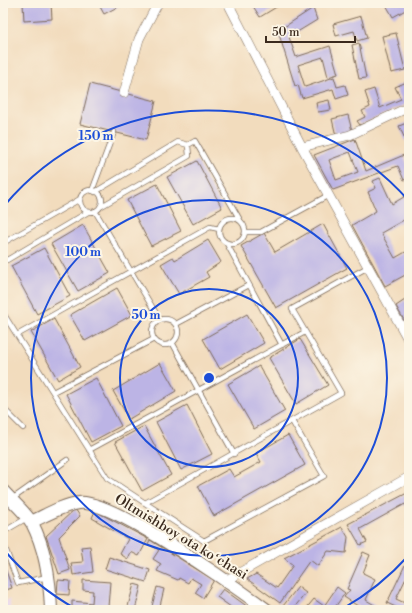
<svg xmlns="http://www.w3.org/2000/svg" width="412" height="613" font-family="'Libre Bodoni',serif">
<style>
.built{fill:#e6d3f0}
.building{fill:#bcb4e5;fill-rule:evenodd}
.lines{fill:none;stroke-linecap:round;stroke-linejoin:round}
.service-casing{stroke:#7b6856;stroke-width:6}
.minor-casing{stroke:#7b6856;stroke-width:10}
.tertiary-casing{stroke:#7b6856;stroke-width:14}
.service{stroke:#fff;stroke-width:4.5}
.minor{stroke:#fff;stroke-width:9}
.tertiary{stroke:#fff;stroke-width:12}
.ring{fill:none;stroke:#1d4ed8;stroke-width:2}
.labels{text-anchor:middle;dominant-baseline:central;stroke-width:4;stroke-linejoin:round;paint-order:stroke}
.street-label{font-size:14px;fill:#3b2a1e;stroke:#fcf5e5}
.centre{fill:#1d4ed8;stroke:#fcf5e5;stroke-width:2}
.ring-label{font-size:12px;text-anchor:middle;font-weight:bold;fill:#1d4ed8;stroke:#fcf5e5;stroke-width:4;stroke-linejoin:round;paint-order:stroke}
</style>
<rect width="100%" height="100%" fill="#fcf5e5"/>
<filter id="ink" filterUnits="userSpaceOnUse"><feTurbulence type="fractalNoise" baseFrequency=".025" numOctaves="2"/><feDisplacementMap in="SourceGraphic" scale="8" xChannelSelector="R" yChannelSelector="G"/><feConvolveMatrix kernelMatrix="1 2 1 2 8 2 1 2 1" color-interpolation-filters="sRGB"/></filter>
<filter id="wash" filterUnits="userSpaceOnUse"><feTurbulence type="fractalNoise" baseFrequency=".012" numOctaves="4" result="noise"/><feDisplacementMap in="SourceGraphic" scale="16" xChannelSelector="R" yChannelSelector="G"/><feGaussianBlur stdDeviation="0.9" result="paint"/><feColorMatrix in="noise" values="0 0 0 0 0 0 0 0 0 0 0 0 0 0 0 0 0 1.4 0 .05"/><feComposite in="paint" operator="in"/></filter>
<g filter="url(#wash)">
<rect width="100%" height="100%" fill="#f2dcbd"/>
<path class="built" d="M10 600V610H3V601Z"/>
<g id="blocks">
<path class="building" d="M23 3H51L52 19 24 21Z
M98 3H125L104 14Z
M251 3H283L260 17Z
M385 3H407L409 8 393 17Z
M313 8 317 20 289 37 296 57 330 46 338 74 328 77 323 57 298 65 305 87 334 77 337 87 345 85 348 95 336 99 333 89 302 98 298 85 295 86 278 31Z
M361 16 367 38 357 41 354 31 336 36 333 24Z
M396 33 405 70 391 73 382 36Z
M359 43 366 78 359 79 352 45Z
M409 81V103L360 125 357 121 365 117 362 111 370 107 365 92 374 89 380 108 401 99 395 87Z
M90 84 156 101 146 140 80 124Z
M329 100 331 110 318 112 316 103Z
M348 115 352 131 336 136 332 119Z
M409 122V139L406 141 399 126Z
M355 139 366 171 404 155 409 169V178L404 180 398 166 333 190 314 155ZM350 152 358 172 336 180 329 160Z
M197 161 222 208 193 224 167 177Z
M380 178 392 204 409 194V217L381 233 395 258 409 250V273L385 286 352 225 376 211 368 192 376 188 373 181Z
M157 184 181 231 151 246 127 200Z
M323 224 347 268 276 308 241 246 264 233 275 252Z
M83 225 110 273 78 291 51 244Z
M208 240 221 262 206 272 209 277 179 294 161 264 173 257 175 260Z
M44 248 70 296 37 314 11 266Z
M117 288 132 315 85 341 70 315Z
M405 300 409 307V329L396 306Z
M247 314 264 343 220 369 203 339Z
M54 319 80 367 58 380 31 332Z
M300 339 328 385 296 404 269 358Z
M160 363 176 391 129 419 113 391Z
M259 366 285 411 254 429 228 384Z
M96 378 121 426 91 442 66 394Z
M187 405 212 454 181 470 156 422Z
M144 426 171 475 142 491 115 442Z
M288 435 305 465 214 516 198 486 229 469 234 477 261 462 256 453Z
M409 492V512L405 504 360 529 367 542 360 545 348 524Z
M75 509 80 516 59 537 70 570 59 574 46 536Z
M95 511 148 539 139 556 131 552 128 559 120 554 128 539 92 518Z
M342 527 348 537 346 553 328 551 318 566 310 560 280 603 247 579 256 574 277 588 293 565 284 558Z
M150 540 214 580 203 598 195 593 201 584 191 578 188 583 179 578 178 580 157 571 161 564 153 559 159 550 148 544Z
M90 546 93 572 73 575 71 563 83 562 81 547Z
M363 552 370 555 363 573 375 579 366 600 383 610H364L344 597 350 590 347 589Z
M109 557 150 570 146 582 105 569Z
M3 562 12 588 3 591Z
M405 565 409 566V572L396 599 409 605V610H402L387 603Z
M58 580 70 581 69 595 57 594Z
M83 580 110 582 108 607 118 610 72 609V601L92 603 93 591 83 590Z
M134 584 141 586 135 610H127Z
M157 587 164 589 159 610H151Z
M298 587 306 593 292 610H289L283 606Z
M337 587 345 593 333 610H305L314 599 324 606Z
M223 589 241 602 252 610H235L217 597Z"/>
</g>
</g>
<g filter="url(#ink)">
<use href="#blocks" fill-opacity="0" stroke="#7b6856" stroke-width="1"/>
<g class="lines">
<defs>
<path id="service" d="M80 201a11 11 0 1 1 22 0a11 11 0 1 1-22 0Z
M92 191 114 132
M95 192 178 142 188 145 195 141 240 220
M100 207 189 156 188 145
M95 211 160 320
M219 231a13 13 0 1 1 26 0a13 13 0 1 1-26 0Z
M246 232H261L327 196
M3 243 80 199
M227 244 282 345
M3 258 7 260 88 212
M3 313 107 478 145 503
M152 332a13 13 0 1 1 26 0a13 13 0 1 1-26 0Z
M176 324 249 285
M17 335 210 227 219 229
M173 344 234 454
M53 392 154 339
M3 408 23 428
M292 421 324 476 204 541 145 503 341 393 292 309 368 267
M89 450 305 332
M12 499 67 460
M3 532 27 518
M3 542 18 583 48 577"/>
<path id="minor" d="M228 3 302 147 409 341
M124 93 139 39 158 3
M302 147 350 135 409 107
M227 580 409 477"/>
<path id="tertiary" d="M3 491C12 501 25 512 32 523 46 550 50 580 51 610
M31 522C46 515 63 505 79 503 111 498 237 588 267 610"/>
</defs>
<use href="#service" class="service-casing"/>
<use href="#minor" class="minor-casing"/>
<use href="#tertiary" class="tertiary-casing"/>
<use href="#service" class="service"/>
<use href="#minor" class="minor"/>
<use href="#tertiary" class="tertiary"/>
</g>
</g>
<g class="ring">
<circle cx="209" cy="378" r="89"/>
<circle cx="209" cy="378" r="178"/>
<path d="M409 555A267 267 0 0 1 342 609M76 609A267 267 0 0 1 4 550M4 206A267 267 0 0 1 409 201"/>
</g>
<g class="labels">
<g class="street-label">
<text transform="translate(181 537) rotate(31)">Oltmishboy ota koʻchasi</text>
</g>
</g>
<circle cx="209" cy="378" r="6" class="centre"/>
<g class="ring-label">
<text x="96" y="140">150 m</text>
<text x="83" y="256">100 m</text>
<text x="146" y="319">50 m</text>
</g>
<rect width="412" height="613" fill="none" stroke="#fcf5e5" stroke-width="16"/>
<path d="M266 36v6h89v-6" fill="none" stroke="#3b2a1e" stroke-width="2"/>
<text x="272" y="36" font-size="12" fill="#3b2a1e" stroke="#fcf5e5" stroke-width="3" paint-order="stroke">50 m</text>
</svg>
